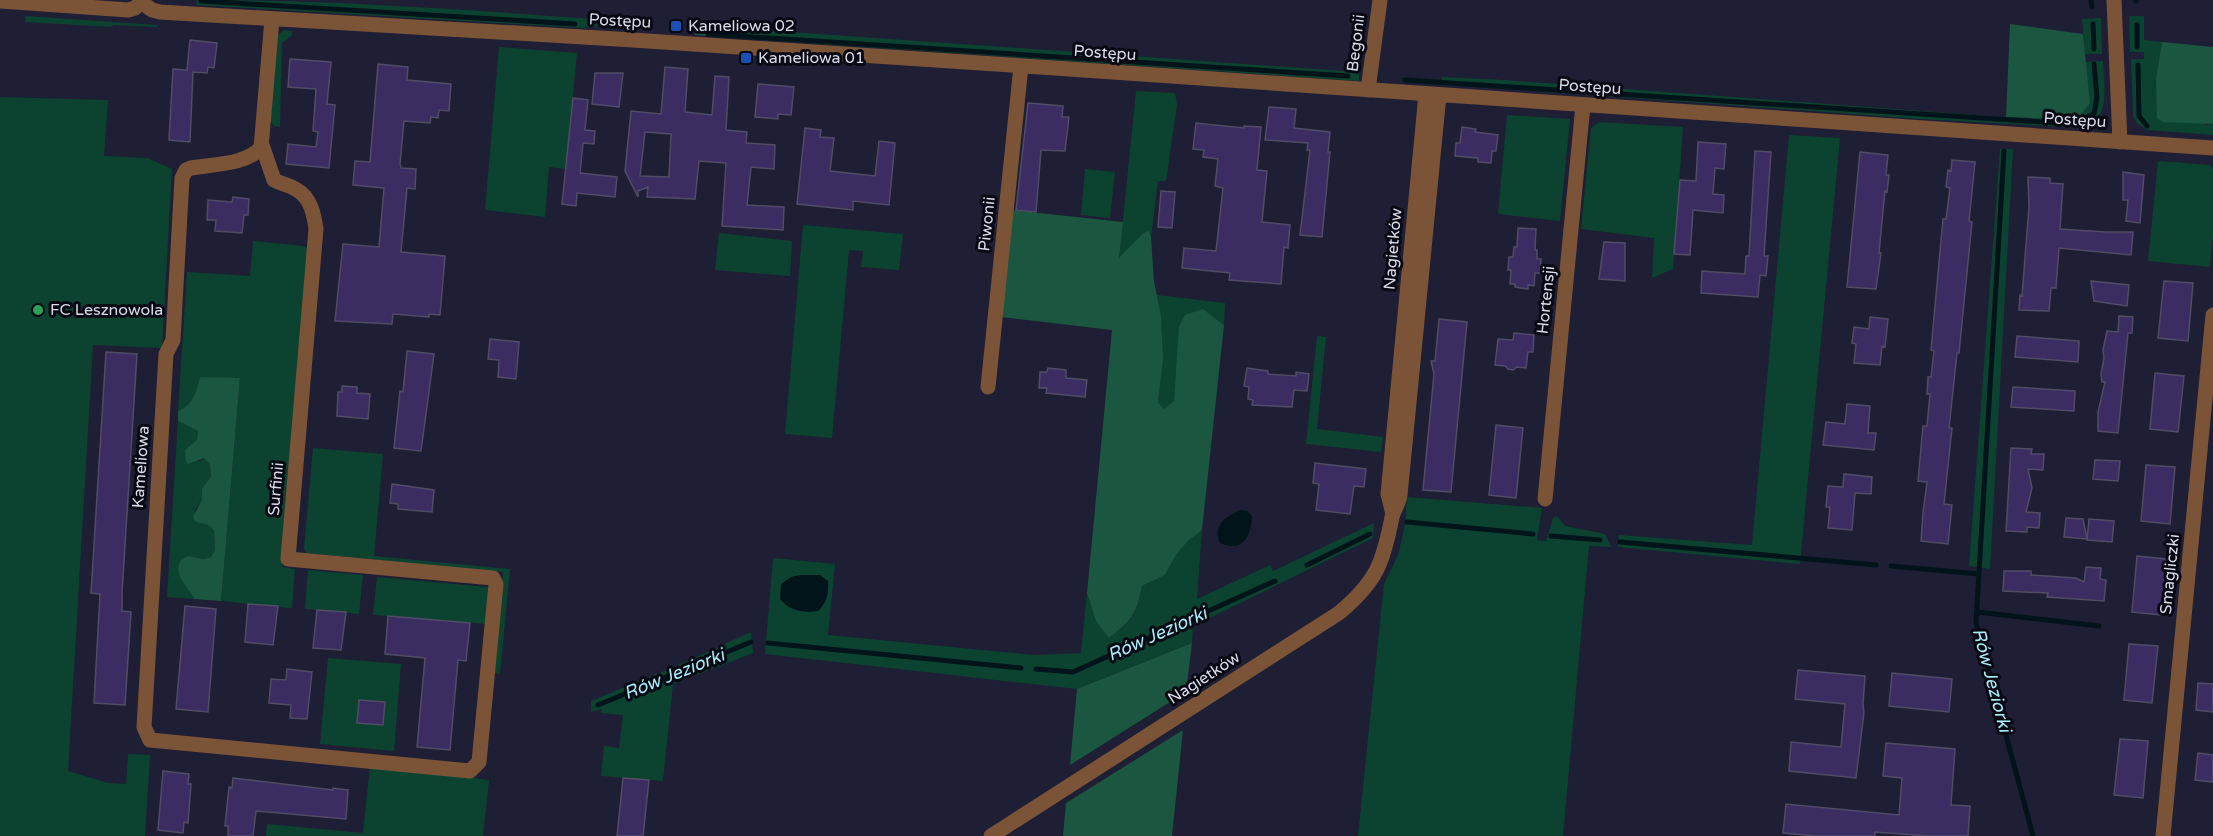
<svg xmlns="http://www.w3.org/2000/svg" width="2213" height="836" font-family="'Varela Round',sans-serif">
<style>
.green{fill:#0c4330}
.forest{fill:#1b5640}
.water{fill:#001419}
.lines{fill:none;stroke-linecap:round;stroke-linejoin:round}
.stream{stroke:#001419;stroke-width:5}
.building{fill:#3b2d61;stroke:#514c66;stroke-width:1.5;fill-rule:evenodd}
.minor{stroke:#7b5437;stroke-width:15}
.transit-dot{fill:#1a4fb4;stroke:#090913;stroke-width:2}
.leisure-dot{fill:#2e9e5b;stroke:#090913;stroke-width:2}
.labels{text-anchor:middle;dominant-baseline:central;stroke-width:6;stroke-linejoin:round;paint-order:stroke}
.street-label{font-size:16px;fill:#dadbeb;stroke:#090913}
.poi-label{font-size:16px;fill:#dadbeb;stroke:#090913;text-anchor:start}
.water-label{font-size:18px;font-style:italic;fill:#a7edfa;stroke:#090913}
</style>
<rect width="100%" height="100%" fill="#1e1e34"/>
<path class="green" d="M197 0C333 0 470 10 606 20V25L582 28 196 5Z
M26 16 157 25V27L113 25 112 27 25 22Z
M2129 16H2144V40L2162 42 2156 77 2206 125 2213 124V135L2147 130 2137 123 2133 116 2131 59H2144V52H2130Z
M2101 18 2102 54H2085L2082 19Z
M734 28 1359 72V81L732 38Z
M284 30 292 31V35L282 43 280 127 274 126 270 121 277 43 278 35Z
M499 47 577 53 566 169 549 167 545 217 485 210Z
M2103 61C2103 81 2113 125 2081 124V128L1921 119 1442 84V77L1504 80 2029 119 2090 103 2085 62Z
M1136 91 1175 93 1177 105 1166 181H1158L1151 237 1149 230 1142 234 1119 259Z
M0 97 108 100 104 156 147 158 172 169 162 348 93 345 68 771 108 783 126 784 128 754 150 755 145 836H0Z
M1507 115 1570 119 1560 221 1498 214Z
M1599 122 1683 127 1673 269 1652 278 1654 238 1581 229 1591 128Z
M1789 135 1840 138 1800 564 1618 547 1619 535 1752 545Z
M2000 149H2013L1990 569 1969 566Z
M2158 161 2210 165 2213 169V233L2210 267 2148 261Z
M1085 169 1115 172 1110 218 1081 215Z
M803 225 903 234 899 270 861 267 863 251 849 250 832 438 785 434Z
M719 233 792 241 790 276 715 270Z
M253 241 303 246 310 249 282 567 295 569 292 608H290L221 601 240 379 200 377C196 392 194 404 178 411L187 272 250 276Z
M1157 295 1225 303 1224 325 1203 309 1176 383 1174 401 1164 409 1158 402C1162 366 1165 331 1157 295Z
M1317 336 1326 337 1317 429 1383 437 1381 452 1306 444Z
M178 421 198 431 197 440 192 445 198 462 204 458 210 465 211 476 202 489V499L195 510 196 522 208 525 214 530 215 550 211 557 204 559 196 557 188 587 194 599 167 597Z
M313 448 383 454 374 556 510 569 500 674 494 673 503 572 306 553 304 549Z
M1407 497 1542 508 1537 540 1546 541 1553 518 1557 516 1565 526 1605 534 1611 547 1589 546 1563 836H1358L1384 584 1398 555 1405 525Z
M1374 523 1373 538 1193 626 1192 643 1077 689 765 654 773 558 835 564 828 635 1034 655 1081 653 1087 593 1096 621 1109 638C1132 621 1137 614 1142 586L1165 575 1176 555 1188 541 1202 530 1197 599 1270 565 1273 571Z
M308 570 363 575 359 614 305 609Z
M377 577 488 587 486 624 373 615Z
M751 632 753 653 673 684 663 781 601 776 604 746 619 748 623 715 601 713 602 709 591 712V701L674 667Z
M328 658 401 664 394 751 320 744Z
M370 765 489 780 483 836H266L267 824 363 833Z"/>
<path class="forest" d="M2010 24 2083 34 2090 103 2078 118 2066 119 2006 117Z
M695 25 734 28 732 38 695 35Z
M2162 42 2213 47V124L2163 122 2157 118 2156 77Z
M1012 210 1123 222 1119 258 1142 234 1149 230 1151 237 1154 281 1161 316 1163 359 1158 402 1164 409 1174 401 1179 327 1185 315 1203 309 1224 325 1202 530 1188 541 1176 555 1165 575 1142 586C1137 614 1131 621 1109 638L1096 621 1087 593 1112 330 1001 317Z
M200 377 240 378 221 601 194 599C188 585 172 576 181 560L187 556 204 559 211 557 215 550 214 530 208 525 196 522 193 517 202 499V489L211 476 210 465 204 458 188 464 186 462 185 450 197 440 198 431 178 421V411C194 404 196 392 200 377Z
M1192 643 1186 692 1070 765 1077 689Z
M1183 730 1172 836H1063L1066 803Z"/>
<path class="water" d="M1240 510 1247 511 1252 516C1251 536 1243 553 1220 543 1212 525 1226 517 1240 510Z
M800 575H820L828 581C829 593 827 603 818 611 803 613 790 611 780 599L781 584 791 577Z"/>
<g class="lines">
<path class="stream" d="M2091 0 2092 7
M2136 0V1
M201 1 575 24
M2093 24 2094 49
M2137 25V47
M708 34 1348 76
M2138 65 2139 116 2147 126
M1405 80 2072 124 2094 114 2097 97 2094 64
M2004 151 1976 623 2033 836
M1407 522 1533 534
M1551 536 1600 540
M1620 542 1876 565
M1307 565 1370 534
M1891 566 1979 574
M1977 612 2099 626
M768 643 1021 668
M1036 669 1073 672 1275 581
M598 705 751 642"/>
</g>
<path class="building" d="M190 40 217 43 214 68 208 67 207 73 193 72 190 142 169 140 173 69 187 70Z
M290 59 331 62 327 104 335 105 329 168 286 164 288 144 316 147 318 132 313 131 316 89 288 87Z
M378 64 408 67 407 80 451 84 449 111 439 110 438 118 431 117 430 123 404 121 400 164 401 168 416 169 415 189 407 188 401 252 445 256 440 315 429 314V317L393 314 392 324 335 321 343 244 379 247 384 188 353 185 355 161 370 162Z
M665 67 688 69 685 112 712 115 715 76 729 77 726 130 747 132 746 143 775 145 774 169 751 167 747 205 784 207 783 230 722 226 726 163 699 161 695 199 647 197 648 187 638 191V197L625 171 631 111 661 114ZM645 132 671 134 669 177 640 176Z
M595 73H623L619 107 592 104Z
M758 84 794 87 791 115 778 114V119L755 117Z
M573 98 588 100 585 130 595 131 594 144 583 143 580 173 617 177 615 197 577 193 576 206 562 204Z
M1028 103 1063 106 1062 117H1069L1065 151 1041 150 1036 212 1016 210Z
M1269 107 1296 109 1294 128 1330 132 1328 152H1330L1322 237 1300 235 1310 150H1307L1308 143 1265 140Z
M1196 123 1244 128V126L1261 127 1257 170 1267 171 1262 222 1290 225 1288 248 1284 247 1281 284 1229 280 1230 273 1182 268 1184 248 1216 251 1223 188 1215 186 1218 159 1203 157 1204 150 1193 149Z
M1462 127 1476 129 1475 132 1498 135 1496 151H1492L1491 163 1478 162V158L1455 156 1456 143H1460Z
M805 128 821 130 820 137 834 138 830 171 875 176 879 141 895 143 889 205 853 201V210L797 204Z
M1698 142 1726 144 1724 169 1715 168 1713 194 1724 195 1723 213 1693 210 1690 255 1674 254 1680 180 1696 181Z
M1755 151 1771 152 1764 256H1768L1766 276 1760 275 1758 297 1701 293 1702 271 1745 274 1746 256H1749Z
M1860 152 1888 155 1886 175H1889L1887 192 1885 191 1879 253H1881L1876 289 1847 287Z
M1952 160 1975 162 1969 221 1972 222 1959 353H1957L1949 428H1952L1944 504 1952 505 1948 544 1921 541 1923 513 1927 482 1918 481 1923 426H1927L1930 394H1927L1928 377H1931L1934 351 1931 350 1943 219H1946L1950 188 1946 187 1948 170 1951 171Z
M2123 172 2144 175 2140 223 2126 221 2128 200H2123Z
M2028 177 2050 178V183L2063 184 2060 229 2106 232H2133L2131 255 2059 248 2056 288H2051L2049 311 2019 310 2020 295 2022 296 2029 207Z
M1161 191 1175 192 1172 228 1158 227Z
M233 197 249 199 248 215H244L242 233 215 231 216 220H207L208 200 232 202Z
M1518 228 1536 229 1535 250H1537V259H1541L1540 273H1535L1534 286 1528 285V289L1515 287V284H1510L1511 270H1508L1509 257H1513L1514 247H1517Z
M1604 242 1625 243V281L1599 279Z
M2091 281 2129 285 2127 306 2094 301Z
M2164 281 2193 283 2188 341 2158 338Z
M2119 316 2133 317 2132 333H2128L2118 433 2098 431V412L2105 382H2102L2101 374 2104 358 2103 350 2107 331 2118 332Z
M1870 317 1888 319 1885 347 1882 346 1880 365 1854 363 1856 344 1852 343 1854 327 1869 329Z
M1439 319 1467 322 1451 492 1423 490 1434 374 1431 361H1435Z
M1514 333 1534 335 1533 352H1528L1526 368 1517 367 1513 370 1508 369 1505 366 1495 365 1498 339 1513 340Z
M2017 336 2079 341 2078 362 2015 357Z
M490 339 519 342 516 379 498 377 499 360 488 359Z
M407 351 434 354 421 451 394 448 400 391 403 392Z
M106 352 137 354 122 593V611L131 612 125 705 94 703 100 594 91 593Z
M1048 368 1066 370V378L1087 380 1085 397 1046 393 1047 388H1039L1040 372H1047Z
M1247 368 1268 371V374L1296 376V372L1309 374 1307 391 1294 390 1292 407 1252 405 1253 400 1248 399 1249 387 1244 386Z
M2155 373 2184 376 2178 432 2150 429Z
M342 386 357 387V393L370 394 368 419 337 416 338 392H342Z
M2013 387 2075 391 2074 411 2011 407Z
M1847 404 1870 406 1868 433H1876L1874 450 1823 445 1826 422 1845 424Z
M1496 425 1523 428 1516 498 1489 495Z
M2011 448 2032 449 2031 454H2044L2043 470 2028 469 2032 488 2026 512 2040 513 2039 528 2027 527V532L2006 531Z
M2095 460 2120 461 2118 481 2093 479Z
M1315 463 1366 469 1364 487 1354 486 1350 514 1316 510 1319 484 1313 483Z
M2146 465 2175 467 2170 524 2141 521Z
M1844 474 1872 477 1871 494 1855 493 1852 530 1828 528 1830 507H1826L1828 486 1843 487Z
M392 484 434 490 432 512 398 509V504L390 503Z
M2066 518 2083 519 2087 539 2064 537Z
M2089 519 2114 521 2112 542 2087 540Z
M2137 556 2166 559 2161 615 2132 612Z
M2086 567 2101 568 2100 579 2106 580 2104 601 2047 597 2048 593 2003 591 2004 571H2031V575L2076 578 2084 582Z
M248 604 278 606 273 645 245 642Z
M185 606 216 609 208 712 176 709Z
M317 610 346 612 341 650 313 648Z
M388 616 470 623 466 661 458 660 450 750 417 747 425 658 385 654Z
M2129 644 2158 646 2152 703 2124 700Z
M287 669 312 672 307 719 290 718 291 705 269 703 271 679 286 680Z
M1798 670 1865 676 1863 704 1864 712 1856 778 1789 771 1791 742 1841 747 1843 725 1845 704 1795 699Z
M1892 673 1952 679 1949 712 1889 706Z
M2198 683 2213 684V712L2196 710Z
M359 700 385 702 383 725 357 723Z
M2120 739 2148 741 2143 798 2114 795Z
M1886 743 1955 749 1951 805 1970 806 1968 836H1928L1875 832V836H1816L1783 833 1786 804 1899 815 1902 778 1883 776Z
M2198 753 2213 755V782L2195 780Z
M163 771 189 774 188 784H191L188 823 184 822 183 833 158 830Z
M233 778 333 790V788L348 790 346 819 256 811 253 836H228V826H225L229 787 232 788Z
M623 778 649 780 643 836H617Z"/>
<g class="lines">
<path class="minor" d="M2114 0 2120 142
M0 1 128 10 135 8 141 2
M141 2 152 10 160 12 633 40 1040 67 2213 148
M1368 90 1380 0
M262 145 274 180C281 184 290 185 297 190 311 198 314 215 316 229L288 559 493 578 496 584 479 762 470 771 150 740 144 727 166 354 173 340 182 178 186 170 191 168C213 164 245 165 261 148L272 19
M988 387 1021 66
M1545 499 1583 105
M1393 514 1388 494 1426 94
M991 836 1339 613C1376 582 1383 564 1392 517 1394 510 1399 503 1400 495L1439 95
M2163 836 2213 315"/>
</g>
<g class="transit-dot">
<rect x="670" y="20" width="12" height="12" rx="3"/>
<rect x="740" y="52" width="12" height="12" rx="3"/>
</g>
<circle class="leisure-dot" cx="38" cy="310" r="6"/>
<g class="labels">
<g class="street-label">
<text transform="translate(620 21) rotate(3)">Postępu</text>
<text transform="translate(1356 43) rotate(-83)">Begonii</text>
<text transform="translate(1105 53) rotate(4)">Postępu</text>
<text transform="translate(1590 87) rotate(4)">Postępu</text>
<text transform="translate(2075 120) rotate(4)">Postępu</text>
<text transform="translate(987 224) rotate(-84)">Piwonii</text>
<text transform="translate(1393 249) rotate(-85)">Nagietków</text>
<text transform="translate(1546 300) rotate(-84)">Hortensji</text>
<text transform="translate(141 467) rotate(-86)">Kameliowa</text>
<text transform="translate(276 489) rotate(-85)">Surfinii</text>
<text transform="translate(2170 574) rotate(-84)">Smagliczki</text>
<text transform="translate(1204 678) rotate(-33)">Nagietków</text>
</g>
<g class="poi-label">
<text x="688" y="26">Kameliowa 02</text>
<text x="758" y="58">Kameliowa 01</text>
<text x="50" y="310">FC Lesznowola</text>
</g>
<g class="water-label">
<text transform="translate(1157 634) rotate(-24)">Rów Jeziorki</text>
<text transform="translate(674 674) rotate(-22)">Rów Jeziorki</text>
<text transform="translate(1992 680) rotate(75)">Rów Jeziorki</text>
</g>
</g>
</svg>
